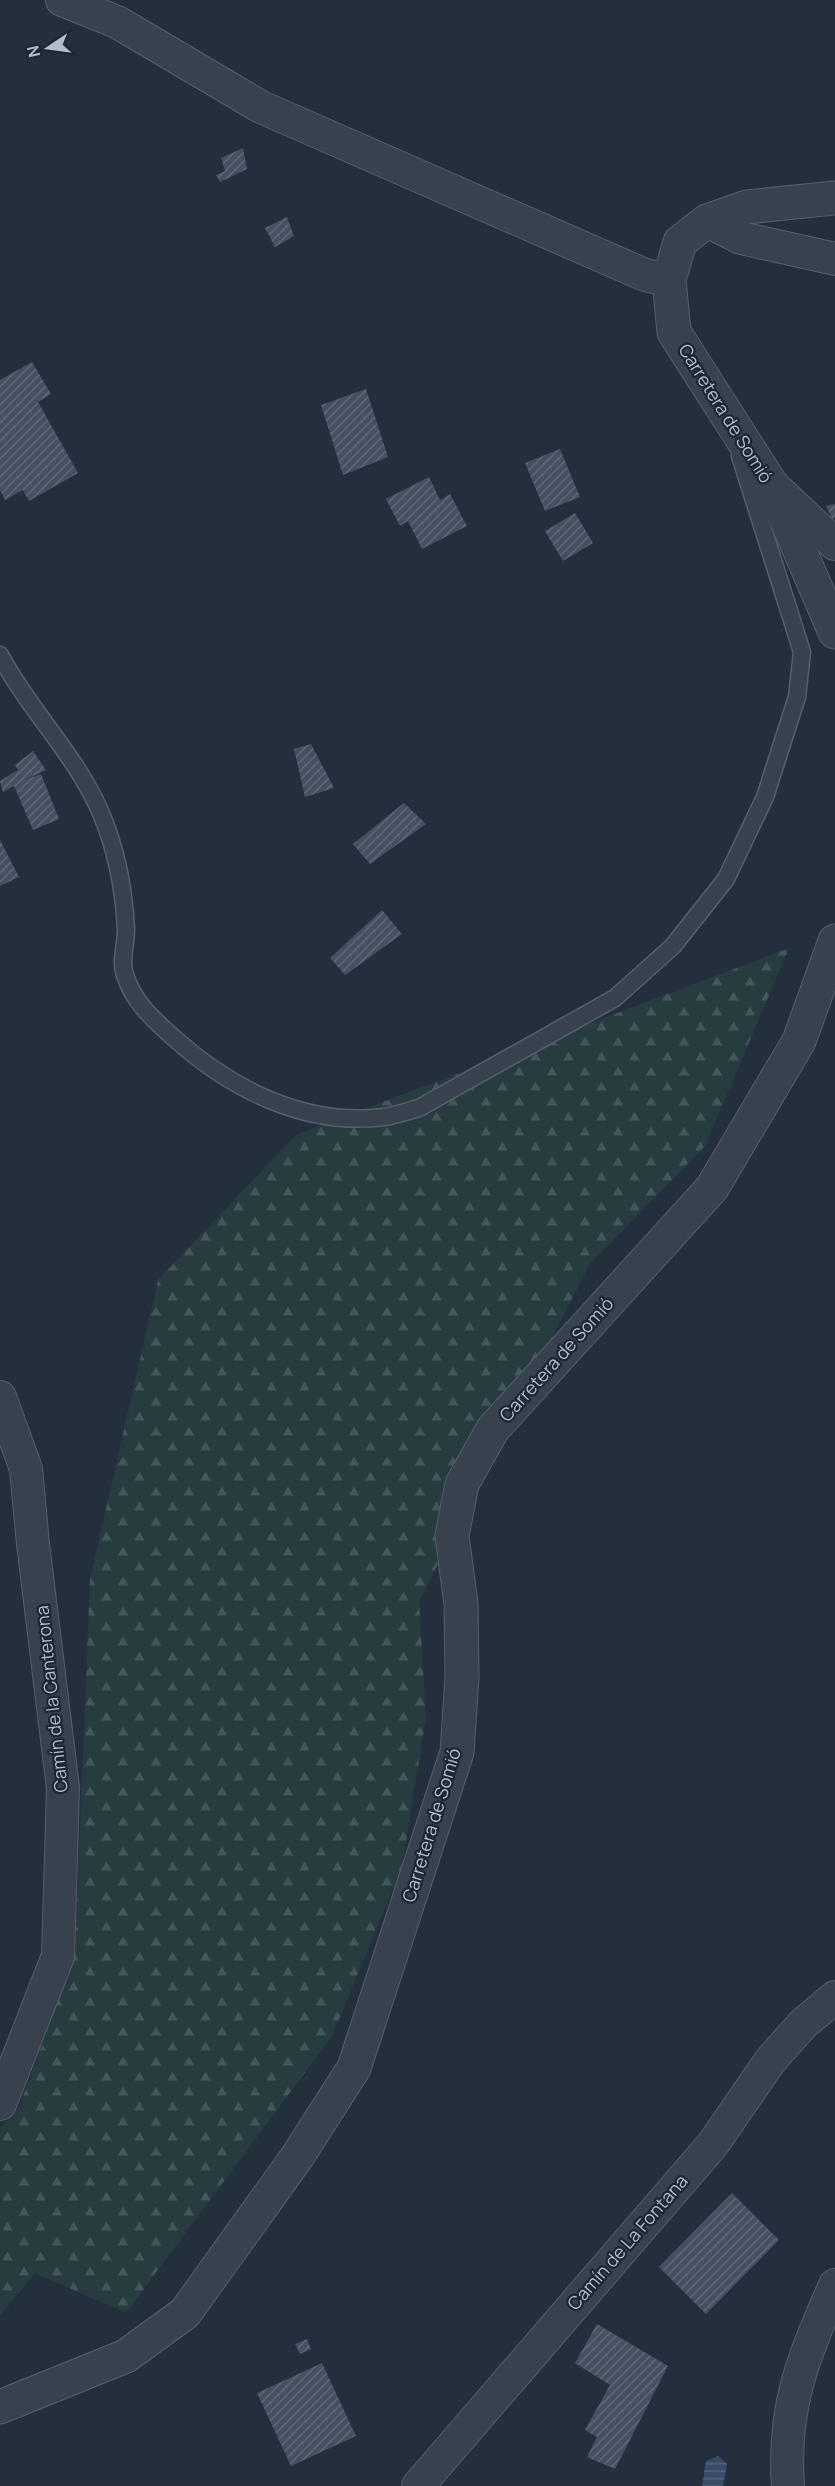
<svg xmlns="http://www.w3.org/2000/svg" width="835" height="2486" font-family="Manrope,sans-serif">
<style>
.forest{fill:url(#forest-firs)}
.water{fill:url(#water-rules)}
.building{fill:url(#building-hatch)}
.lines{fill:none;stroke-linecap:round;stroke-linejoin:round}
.service-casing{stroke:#565f6c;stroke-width:19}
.minor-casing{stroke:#565f6c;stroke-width:34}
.tertiary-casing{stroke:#565f6c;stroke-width:35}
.service{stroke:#38414e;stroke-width:16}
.minor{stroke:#38414e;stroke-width:32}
.tertiary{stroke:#38414e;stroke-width:33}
.labels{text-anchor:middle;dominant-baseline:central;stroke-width:4.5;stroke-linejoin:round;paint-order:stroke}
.street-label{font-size:18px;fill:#b4bcc9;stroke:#1d2633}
</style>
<defs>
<pattern id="forest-firs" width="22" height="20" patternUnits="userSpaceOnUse" patternTransform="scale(1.5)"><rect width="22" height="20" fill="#263c3f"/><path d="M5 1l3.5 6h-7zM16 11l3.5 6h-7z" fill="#435659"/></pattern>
<pattern id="water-rules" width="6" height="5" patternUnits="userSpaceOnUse" patternTransform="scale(1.5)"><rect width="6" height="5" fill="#394c67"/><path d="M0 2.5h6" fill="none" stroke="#53647b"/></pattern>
<pattern id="building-hatch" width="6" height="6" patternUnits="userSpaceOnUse" patternTransform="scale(1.5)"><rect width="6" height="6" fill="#455162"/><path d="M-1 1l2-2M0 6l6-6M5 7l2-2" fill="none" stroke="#5d6877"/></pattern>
</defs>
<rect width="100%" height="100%" fill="#242f3e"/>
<path class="forest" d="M789 948 705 1146 589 1265 419 1602 426 1717 402 1867 332 2036 126 2313 35 2273 0 2316V2127L18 2110 75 1956 90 1579 158 1280 296 1135Z"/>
<path class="water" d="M718 2456 727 2464 723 2486H702L706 2461Z"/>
<path class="building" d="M243 148 247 169 220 182 216 175 225 171 221 158Z
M287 217 294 236 275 247 265 228Z
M32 362 51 394 38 402 78 473 29 501 23 490 5 500 0 490V380Z
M366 389 388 457 343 475 321 405Z
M560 449 580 497 545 511 525 463Z
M429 477 440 500 450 494 467 526 422 549 408 521 400 526 386 499Z
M835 504V517L832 519 826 506Z
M575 513 593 543 563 561 545 531Z
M311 744 334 788 305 797 294 749Z
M33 751 46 770 25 780 41 774 59 819 33 830 14 786 3 792 0 781 18 770 15 765Z
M404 803 426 824 370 864 353 844Z
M0 840 19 877 0 886Z
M382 910 402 934 345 975 330 958Z
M732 2193 779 2240 706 2314 659 2267Z
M597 2324 668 2366 615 2469 587 2457 597 2437 585 2430 610 2385 575 2363Z
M307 2339 311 2349 300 2354 295 2344Z
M322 2363 356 2436 291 2466 257 2393Z"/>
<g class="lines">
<defs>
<path id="service" d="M0 655C29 710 75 754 100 811 117 850 124 888 126 930 126 944 120 962 125 975 134 1003 153 1019 174 1038 231 1089 305 1127 384 1117 396 1115 408 1111 419 1108L615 998 673 946 726 879 765 797 797 697 802 652 740 456"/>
<path id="minor" d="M62 0 117 22 261 107 645 275 669 280
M707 221 741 238 835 259
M771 484 835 544
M0 1397 26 1469 33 1544 63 1788 58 1956 0 2104
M418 2486 713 2144 770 2061 803 2024 835 1997
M788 2486C782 2406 804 2356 835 2285"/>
<path id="tertiary" d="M835 198 747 207 707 221 680 242 669 280 674 332 771 484 835 632
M0 2407 126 2356 185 2313 297 2157 354 2068 457 1752 462 1677 461 1604 452 1536 462 1484 493 1429 712 1188 799 1041 835 941"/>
</defs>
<use href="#service" class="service-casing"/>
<use href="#minor" class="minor-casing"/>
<use href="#tertiary" class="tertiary-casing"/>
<use href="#service" class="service"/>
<use href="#minor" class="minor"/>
<use href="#tertiary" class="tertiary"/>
</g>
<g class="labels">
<g class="street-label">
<text transform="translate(726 413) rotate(58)">Carretera de Somió</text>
<text transform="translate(556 1359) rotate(-48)">Carretera de Somió</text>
<text transform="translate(51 1699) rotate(-96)">Camín de la Canterona</text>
<text transform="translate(431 1825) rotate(-73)">Carretera de Somió</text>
<text transform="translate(627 2242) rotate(-49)">Camín de La Fontana</text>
</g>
</g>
<g transform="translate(48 48) rotate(257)" stroke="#1d2633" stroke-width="4.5" paint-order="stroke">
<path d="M0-4.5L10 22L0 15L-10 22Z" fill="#b4bcc9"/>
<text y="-9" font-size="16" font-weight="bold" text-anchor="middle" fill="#b4bcc9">N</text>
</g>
</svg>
